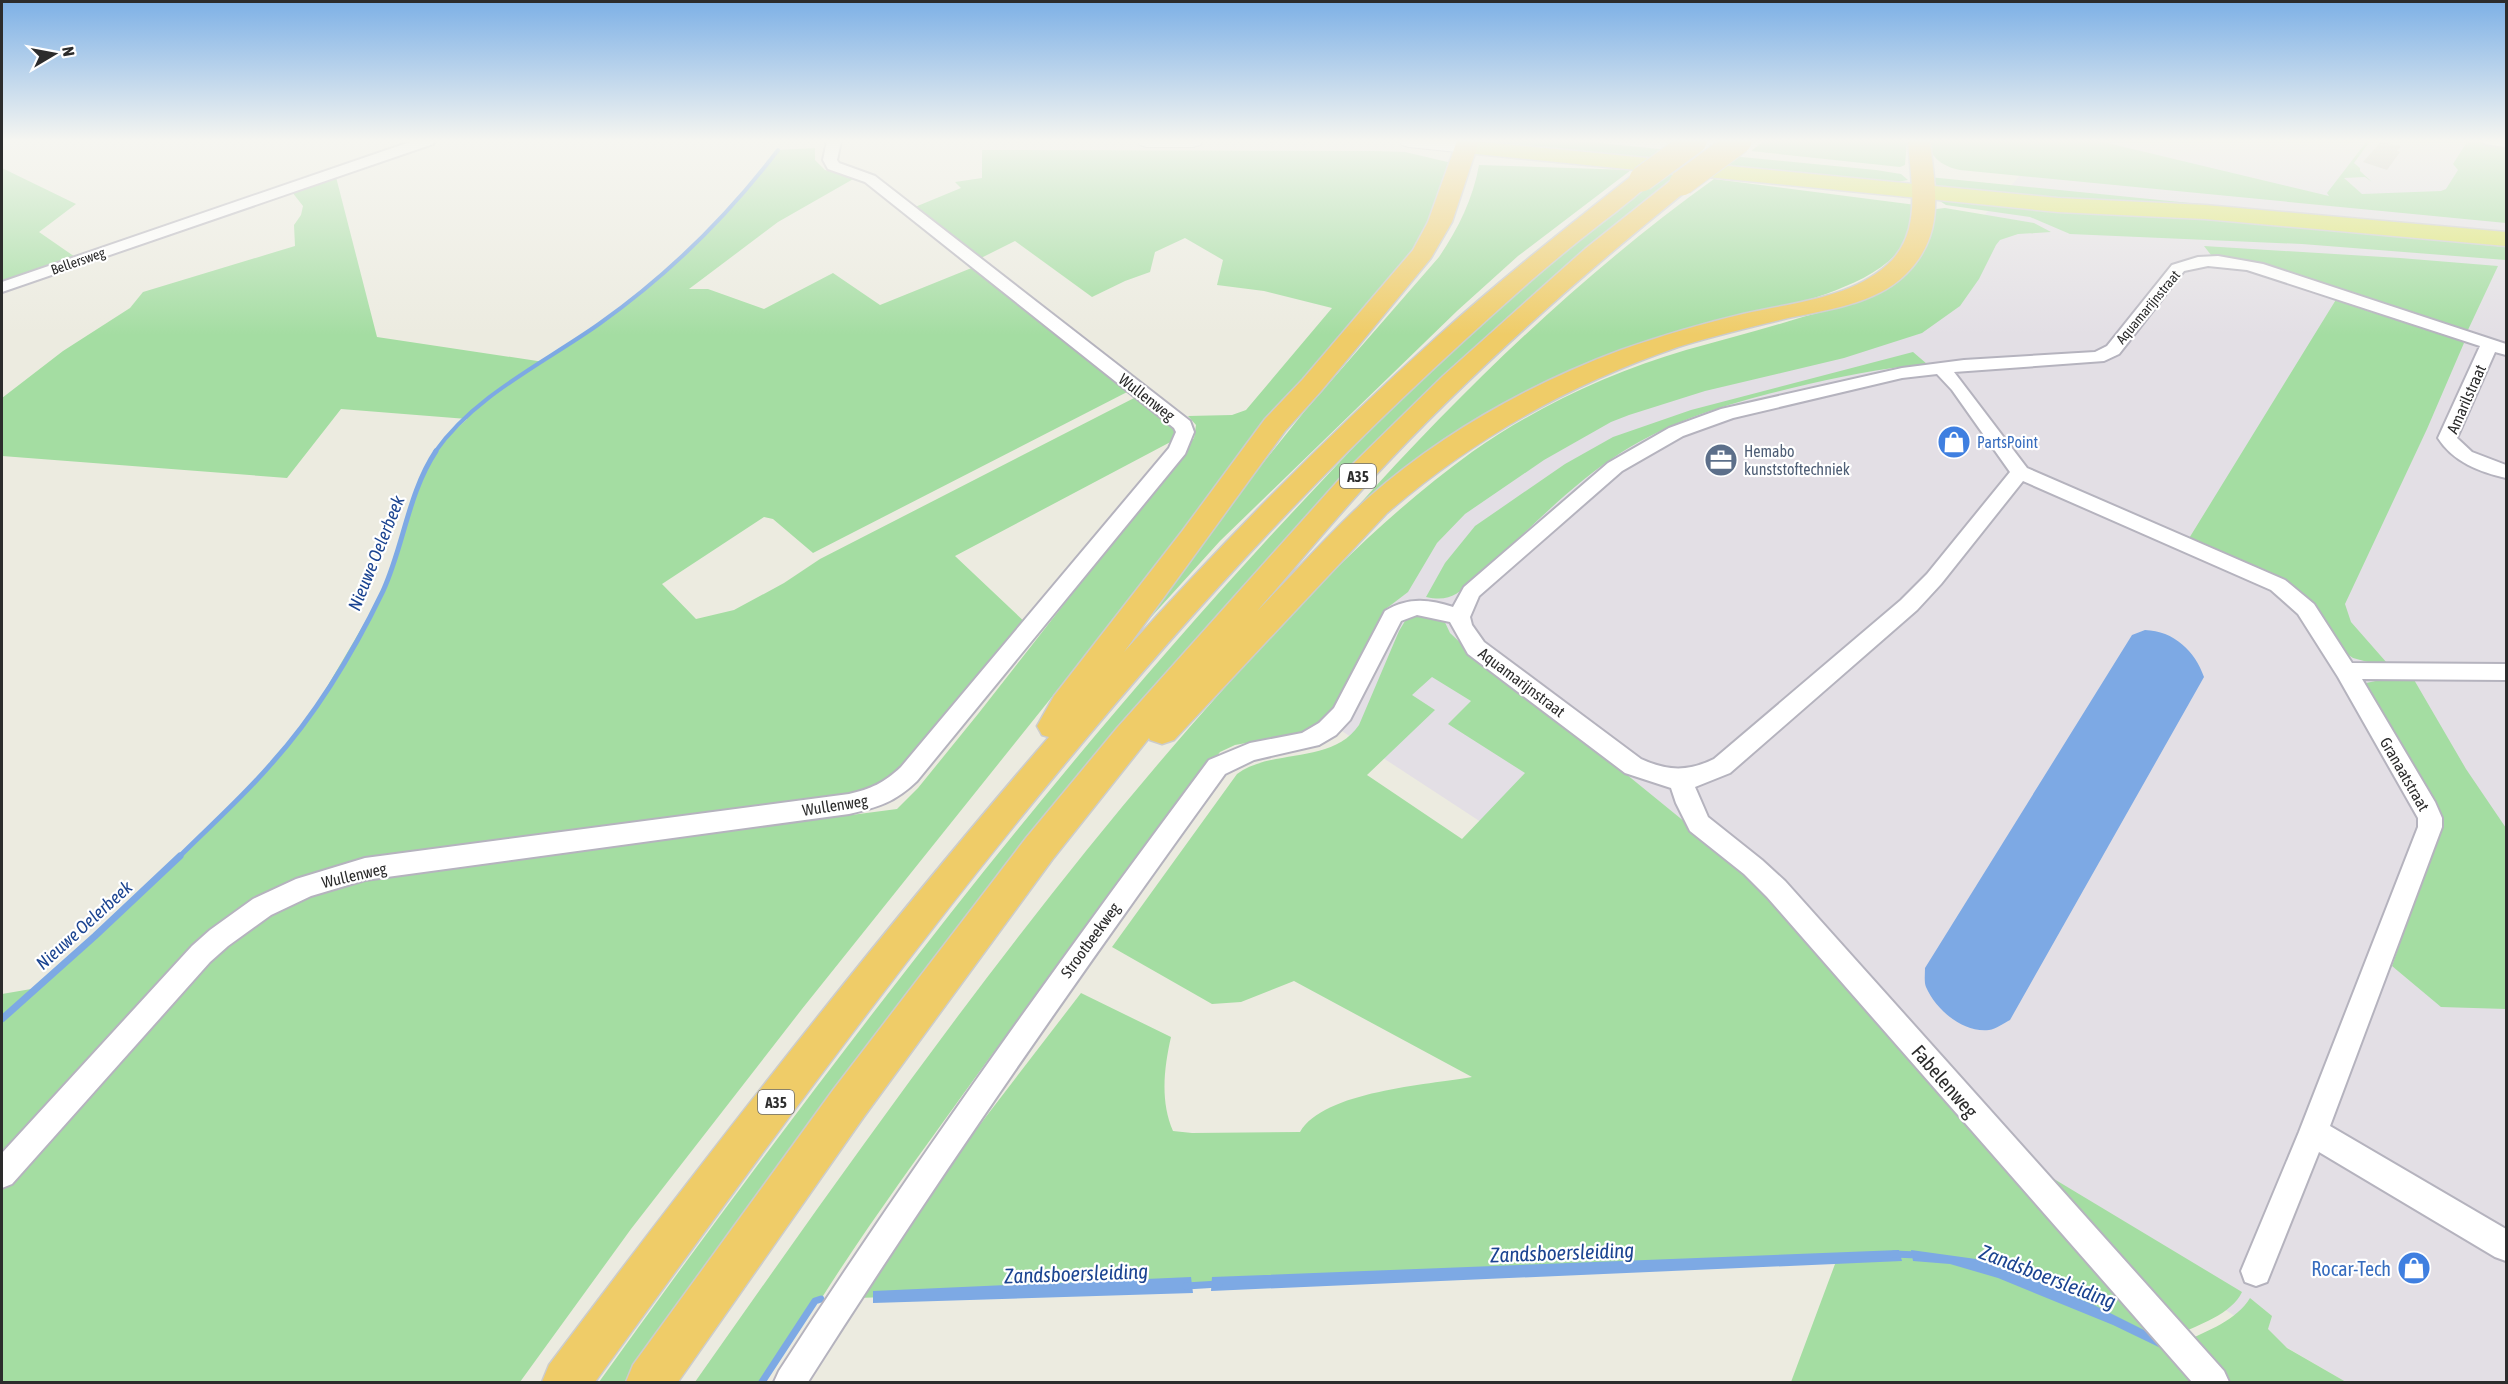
<svg xmlns="http://www.w3.org/2000/svg" width="2508" height="1384" font-family="'Asap Condensed',sans-serif">
<style>
.industrial{fill:#e3dfe5}
.green{fill:#a4dda2;fill-rule:evenodd}
.water{fill:#7da9e4}
.lines{fill:none;stroke-linecap:round;stroke-linejoin:round}
.stream-far2{stroke:#7da9e4;stroke-width:4}
.stream-far1{stroke:#7da9e4;stroke-width:5}
.stream{stroke:#7da9e4;stroke-width:7}
.building{fill:#c8c7bf}
.minor-casing{stroke:#b5b3be;stroke-width:4}
.secondary-casing{stroke:#b5b3be;stroke-width:2}
.primary-casing{stroke:#ccc;stroke-width:3}
.motorway-casing{stroke:#ccc;stroke-width:3}
.minor{fill:#fff;fill-rule:evenodd}
.secondary{fill:#fff;fill-rule:evenodd}
.primary{fill:#dbe46d;fill-rule:evenodd}
.motorway{fill:#efcc68;fill-rule:evenodd}
.motorway-bridge-casing{stroke:#ccc;stroke-width:27;stroke-linecap:butt}
.motorway-bridge{stroke:#efcc68;stroke-width:25}
.labels{text-anchor:middle;dominant-baseline:central;stroke-width:4.5;stroke-linejoin:round;paint-order:stroke}
.far-street-label{font-size:14px;fill:#2c2c2c;stroke:#fff}
.shield{fill:#fff;stroke:#6b6b6b;stroke-width:1.5}
.shield-label{font-size:15px;font-weight:bold;fill:#2c2c2c}
.street-label{font-size:16px;fill:#2c2c2c;stroke:#fff}
.shop-label{font-size:16px;fill:#366cbe;stroke:#fff;text-anchor:start}
.service-label{font-size:16px;fill:#4e5e75;stroke:#fff;text-anchor:start}
.water-label{font-size:18px;font-style:italic;fill:#1b4491;stroke:#fff}
.near-street-label{font-size:20px;fill:#2c2c2c;stroke:#fff}
.near-shop-label{font-size:20px;fill:#366cbe;stroke:#fff;text-anchor:end}
.near-water-label{font-size:21px;font-style:italic;fill:#1b4491;stroke:#fff}
</style>
<rect width="100%" height="100%" fill="#ecebe0"/>
<path class="industrial" d="M2051 141H2506V1382H2346L2250 1326 1287 695 1549 423 1925 281Z"/>
<path class="green" d="M1491 141H1579L1876 170 1901 174 1908 180 1891 183 1500 144Z
M1764 141H1907L1905 165 1900 167 1751 151Z
M1928 141H2099L2329 196 2327 193 2367 141H2370L2354 163 2360 168V171L2372 182 2365 177 2344 178 2362 194 2441 191 2446 189 2458 170 2453 164 2467 142 2506 145V223L1960 170C1944 167 1930 158 1928 141Z
M815 148V160L825 170 855 178 778 222 689 289H708L764 309 833 273 880 305 974 267 1131 390 813 553 773 519 764 517 662 584 696 619 734 610 784 583 820 559 1138 396 1177 425 1178 438 955 556 1029 626 893 778 838 801 347 864 294 880 122 1026 2 1159V994L37 988 205 833 288 746 317 704 374 607 390 572 410 510 430 459 439 445 467 419 341 409 287 478 2 456V398L63 351 130 308 143 292 295 246 294 225 301 215 303 206 292 192 336 177 377 337 544 362C635 300 712 240 778 150Z
M982 150 1374 151 1405 152 1452 163 1420 244 1196 517 802 1009 631 1229 520 1382H2V1186L194 972 268 911 349 881 897 809 918 788 978 714 1194 438 1196 425 1188 416 1232 415 1246 410 1332 308 1264 291 1217 285 1223 260 1185 238 1155 252 1150 272 1125 281 1092 297 1015 241 981 258 915 207 961 188 955 182 982 178Z
M1479 165 1631 170 1518 256 1457 311 1220 541 1123 648 1254 474 1304 412 1439 257C1458 229 1473 199 1479 165Z
M2 168 76 204 39 232 78 259 2 285Z
M1664 173 1685 175 1441 383 730 1247 634 1382H599C712 1224 829 1068 950 914 1054 782 1162 654 1276 530 1330 472 1383 415 1440 361 1512 294 1587 233 1664 173Z
M1929 177 2260 210 2068 202 1930 188Z
M1714 179 1916 205C1914 214 1913 226 1910 234 1894 267 1858 282 1826 294L1539 390 1297 575C1422 430 1558 291 1714 179Z
M1935 198 2053 211 2242 222 2506 247V260L2302 244 2070 234 2030 217 1946 205Z
M1945 208 2034 223 2051 232 2018 234 2000 240 1996 245 1979 279 1960 306 1922 333 1844 358 1705 391 1629 415 1611 422 1544 460 1465 514 1437 543 1408 592 1387 608 1379 622 1357 665 1345 699 1314 731 1235 745 1220 752C1133 864 1047 978 964 1093 915 1161 866 1228 821 1299L815 1302 762 1382H695C852 1159 1009 935 1189 728 1276 629 1364 530 1472 452 1536 407 1611 372 1686 350 1723 340 1760 330 1796 319 1816 313 1837 309 1855 299 1867 293 1923 238 1930 226 1933 221 1934 215 1936 209Z
M2204 246 2400 258 2498 266 2467 332 2266 267 2211 255Z
M2337 298 2459 338 2464 343 2427 429 2345 604 2351 622 2387 663 2375 664 2353 658 2344 652 2312 607 2188 540Z
M1913 352 1927 364C1881 368 1837 377 1792 388 1733 402 1674 419 1622 452 1567 487 1522 537 1474 581 1456 594 1450 602 1426 597L1445 563 1475 526 1565 464 1613 437 1691 410Z
M1418 612 1442 616 1450 633 1483 664 1626 774 1750 875 2200 1382H1791L1838 1256 1198 1286 858 1298 922 1200 1081 993 1171 1037C1164 1068 1160 1101 1173 1131L1192 1133 1300 1132C1324 1091 1427 1085 1472 1077L1294 981 1241 1002 1212 1004 1112 947 1237 774C1272 748 1332 765 1359 725L1399 631 1405 621ZM1432 677 1471 701 1448 724 1525 773 1462 839 1367 775 1435 710 1412 695Z
M2390 678H2413L2466 769 2506 828V1009L2441 1007 2392 966 2443 820 2368 699 2366 683Z
M2016 1156 2242 1292C2232 1314 2198 1325 2177 1335Z
M2250 1298 2272 1316 2268 1329 2287 1348 2346 1382H2230L2207 1368 2184 1342C2207 1331 2237 1320 2250 1298Z"/>
<path class="water" d="M2145 630C2174 631 2195 651 2204 677L2010 1020C2004 1023 1996 1029 1989 1030 1963 1033 1936 1010 1926 987 1924 982 1925 974 1925 968L2132 635Z
M1899 1250 1902 1261 1211 1291 1212 1277Z
M1911 1250 1976 1259 2033 1279 2092 1304 2156 1336 2230 1382H2217L2169 1352 2113 1325 1998 1278 1950 1264 1913 1261Z
M1191 1277 1193 1293 873 1303V1291Z"/>
<g class="lines">
<path class="stream-far2" d="M435 452C475 395 544 363 599 324 668 275 727 217 778 150"/>
<path class="stream-far1" d="M179 857C210 826 243 797 272 763 317 713 354 651 383 591 404 545 408 493 436 451"/>
<path class="stream" d="M2 1019 95 936 180 856
M1894 1254 1917 1255
M1186 1286 1219 1284
M762 1382 815 1301 821 1299"/>
</g>
<path class="building" d="M2381 142 2401 146 2397 151 2400 152 2387 170 2363 162Z"/>
<g class="lines">
<defs>
<path id="minor" d="M413 141H435L433 144 2 292V282Z
M827 141H841L837 160 839 163 875 176 1190 421 1194 432 1185 454 917 781C895 802 879 807 849 814L365 880 311 896 271 915 228 946 210 962 12 1184 2 1188V1153L192 946 210 930 253 899 296 879 365 858 849 794C871 789 884 783 901 767L1169 448 1176 432 1174 428 865 182 828 169 823 160Z
M2483 141H2506V147L2485 144Z
M2218 256 2263 264 2506 344V355L2495 352 2457 438 2472 452 2506 465V478C2480 472 2453 462 2438 438L2480 346 2247 270 2208 266 2184 271 2119 354 2104 361 1954 372 2027 468 2285 580 2314 604 2352 663 2506 664V680L2362 679 2435 802 2442 818V827L2330 1126 2506 1229V1261L2495 1257 2319 1152 2267 1282 2256 1286 2245 1282 2241 1271 2299 1132 2418 827V818L2338 677 2298 614 2271 590 2023 481 1941 584 1917 610 1730 773 1695 787 1708 817 1762 860 1785 881 2224 1371 2229 1382H2192L1767 897 1744 874 1690 831 1676 803 1671 788 1625 773 1468 654 1450 622 1417 615 1401 621 1350 720 1336 735 1319 745 1254 760 1225 774C1081 973 940 1174 808 1382H774L779 1371C914 1162 1060 960 1209 760L1250 743 1302 733 1319 723 1334 708 1385 611C1408 597 1429 599 1453 607L1464 587 1608 463 1669 428 1721 409 1902 368 1964 360 2095 352 2107 346 2172 265 2198 257ZM1937 374 1952 390 2010 472 1927 574 1901 600 1714 759C1688 772 1667 771 1641 759L1484 642 1472 625 1470 617 1479 596 1622 471 1683 436 1733 418 1902 378Z"/>
<path id="secondary" d="M1137 141H1203L1200 145 1193 147H1147L1140 145Z
M1399 141H1467L1473 143 1476 147 1473 151 1466 153 1409 147 1402 145Z"/>
<path id="primary" d="M1473 141 2058 198 2205 205 2506 232V246L2205 219 2058 212 1466 153 1458 152 1455 147 1458 142Z"/>
<path id="motorway" d="M1457 141H1479L1452 222 1431 258 1321 391 1285 431 1124 652C1223 542 1327 436 1438 336 1501 279 1567 227 1634 174L1642 172 1650 174 1653 179C1643 191 1629 201 1617 211 1589 232 1562 254 1535 277 1446 355 1360 436 1278 523 1026 788 810 1087 595 1382H542L549 1365C710 1151 874 940 1049 737L1042 735 1037 726 1054 696 1183 530 1265 419 1303 379 1413 250 1428 222Z
M1908 141H1930C1935 191 1946 234 1906 274 1875 305 1824 310 1784 319 1748 328 1713 336 1678 347 1570 384 1473 439 1387 513L1174 740 1162 744 1150 740 1149 738 1052 860 863 1118 678 1382H626L633 1365 833 1090 1026 838 1117 728 1353 464 1443 376 1585 249 1674 178 1682 176 1690 178 1693 183 1690 188C1579 277 1471 372 1374 477 1333 520 1296 567 1257 611 1294 574 1329 533 1368 498 1442 433 1530 384 1621 350 1661 336 1701 324 1743 314 1790 303 1849 299 1887 265 1923 233 1911 184 1908 141Z"/>
</defs>
<use href="#minor" class="minor-casing"/>
<use href="#secondary" class="secondary-casing"/>
<use href="#primary" class="primary-casing"/>
<use href="#motorway" class="motorway-casing"/>
<use href="#minor" class="minor"/>
<use href="#secondary" class="secondary"/>
<use href="#primary" class="primary"/>
<use href="#motorway" class="motorway"/>
<defs>
<path id="motorway-bridge" d="M1642 179 1694 141
M1682 183 1739 141"/>
</defs>
<use href="#motorway-bridge" class="motorway-bridge-casing"/>
<use href="#motorway-bridge" class="motorway-bridge"/>
</g>
<linearGradient id="sky" x2="0" y2="1"><stop stop-color="#7db0e6"/><stop offset="0.42" stop-color="#f6f6f1"/><stop offset="1" stop-color="#f6f6f1" stop-opacity="0"/></linearGradient>
<rect width="2508" height="335" fill="url(#sky)"/>
<defs>
<symbol id="shop-disc" viewBox="-11 -11 22 22"><circle r="9.5" fill="#3f7fe0" stroke="#fff"/><path d="M-5-2.5h2.3a2.7 3.5 0 0 1 5.4 0H5L5.5 6h-11ZM-1.5-2.5h3a1.5 2.3 0 0 0-3 0Z" fill="#fff"/></symbol>
<symbol id="office-disc" viewBox="-11 -11 22 22"><circle r="9.5" fill="#5c6f8a" stroke="#fff"/><path d="M-6-3h4V-5.5h4V-3h4V5H-6ZM-1-4.5V-3h2v-1.5ZM-6 0V1H6V0Z" fill="#fff"/></symbol>
</defs>
<g fill-rule="evenodd">
<use href="#shop-disc" x="1935" y="423" width="38" height="38"/>
<use href="#office-disc" x="1702" y="441" width="38" height="38"/>
<use href="#shop-disc" x="2395" y="1249" width="38" height="38"/>
</g>
<g class="labels">
<g class="far-street-label">
<text transform="translate(78 261) rotate(-19)">Bellersweg</text>
<text transform="translate(2148 307) rotate(-50)">Aquamarijnstraat</text>
</g>
<g class="shield">
<rect x="1340" y="464" width="36" height="24" rx="4.5"/>
<rect x="758" y="1090" width="36" height="24" rx="4.5"/>
</g>
<g class="shield-label">
<text x="1358" y="476">A35</text>
<text x="776" y="1102">A35</text>
</g>
<g class="street-label">
<text transform="translate(1147 397) rotate(38)">Wullenweg</text>
<text transform="translate(2466 399) rotate(-66)">Amarilstraat</text>
<text transform="translate(1522 682) rotate(37)">Aquamarijnstraat</text>
<text transform="translate(2405 774) rotate(60)">Granaatstraat</text>
<text transform="translate(835 805) rotate(-9)">Wullenweg</text>
<text transform="translate(354 875) rotate(-13)">Wullenweg</text>
<text transform="translate(1090 940) rotate(-54)">Strootbeekweg</text>
</g>
<g class="shop-label">
<text x="1977" y="442">PartsPoint</text>
</g>
<g class="service-label">
<text x="1744" y="451">Hemabo<tspan x="1744" dy="18">kunststoftechniek</tspan></text>
</g>
<g class="water-label">
<text transform="translate(376 553) rotate(-68)">Nieuwe Oelerbeek</text>
<text transform="translate(84 925) rotate(-42)">Nieuwe Oelerbeek</text>
</g>
<g class="near-street-label">
<text transform="translate(1945 1081) rotate(49)">Fabelenweg</text>
</g>
<g class="near-shop-label">
<text x="2391" y="1268">Rocar-Tech</text>
</g>
<g class="near-water-label">
<text transform="translate(1562 1252) rotate(-2)">Zandsboersleiding</text>
<text transform="translate(1076 1273) rotate(-2)">Zandsboersleiding</text>
<text transform="translate(2048 1276) rotate(21)">Zandsboersleiding</text>
</g>
</g>
<rect width="2508" height="1384" fill="none" stroke="#2c2c2c" stroke-width="6"/>
<g transform="translate(54 54) rotate(80)" stroke="#ffffff" stroke-width="4.5" paint-order="stroke">
<path d="M0-4.5L10 22L0 15L-10 22Z" fill="#2c2c2c"/>
<text y="-9" font-size="16" font-weight="bold" text-anchor="middle" fill="#2c2c2c">N</text>
</g>
</svg>
